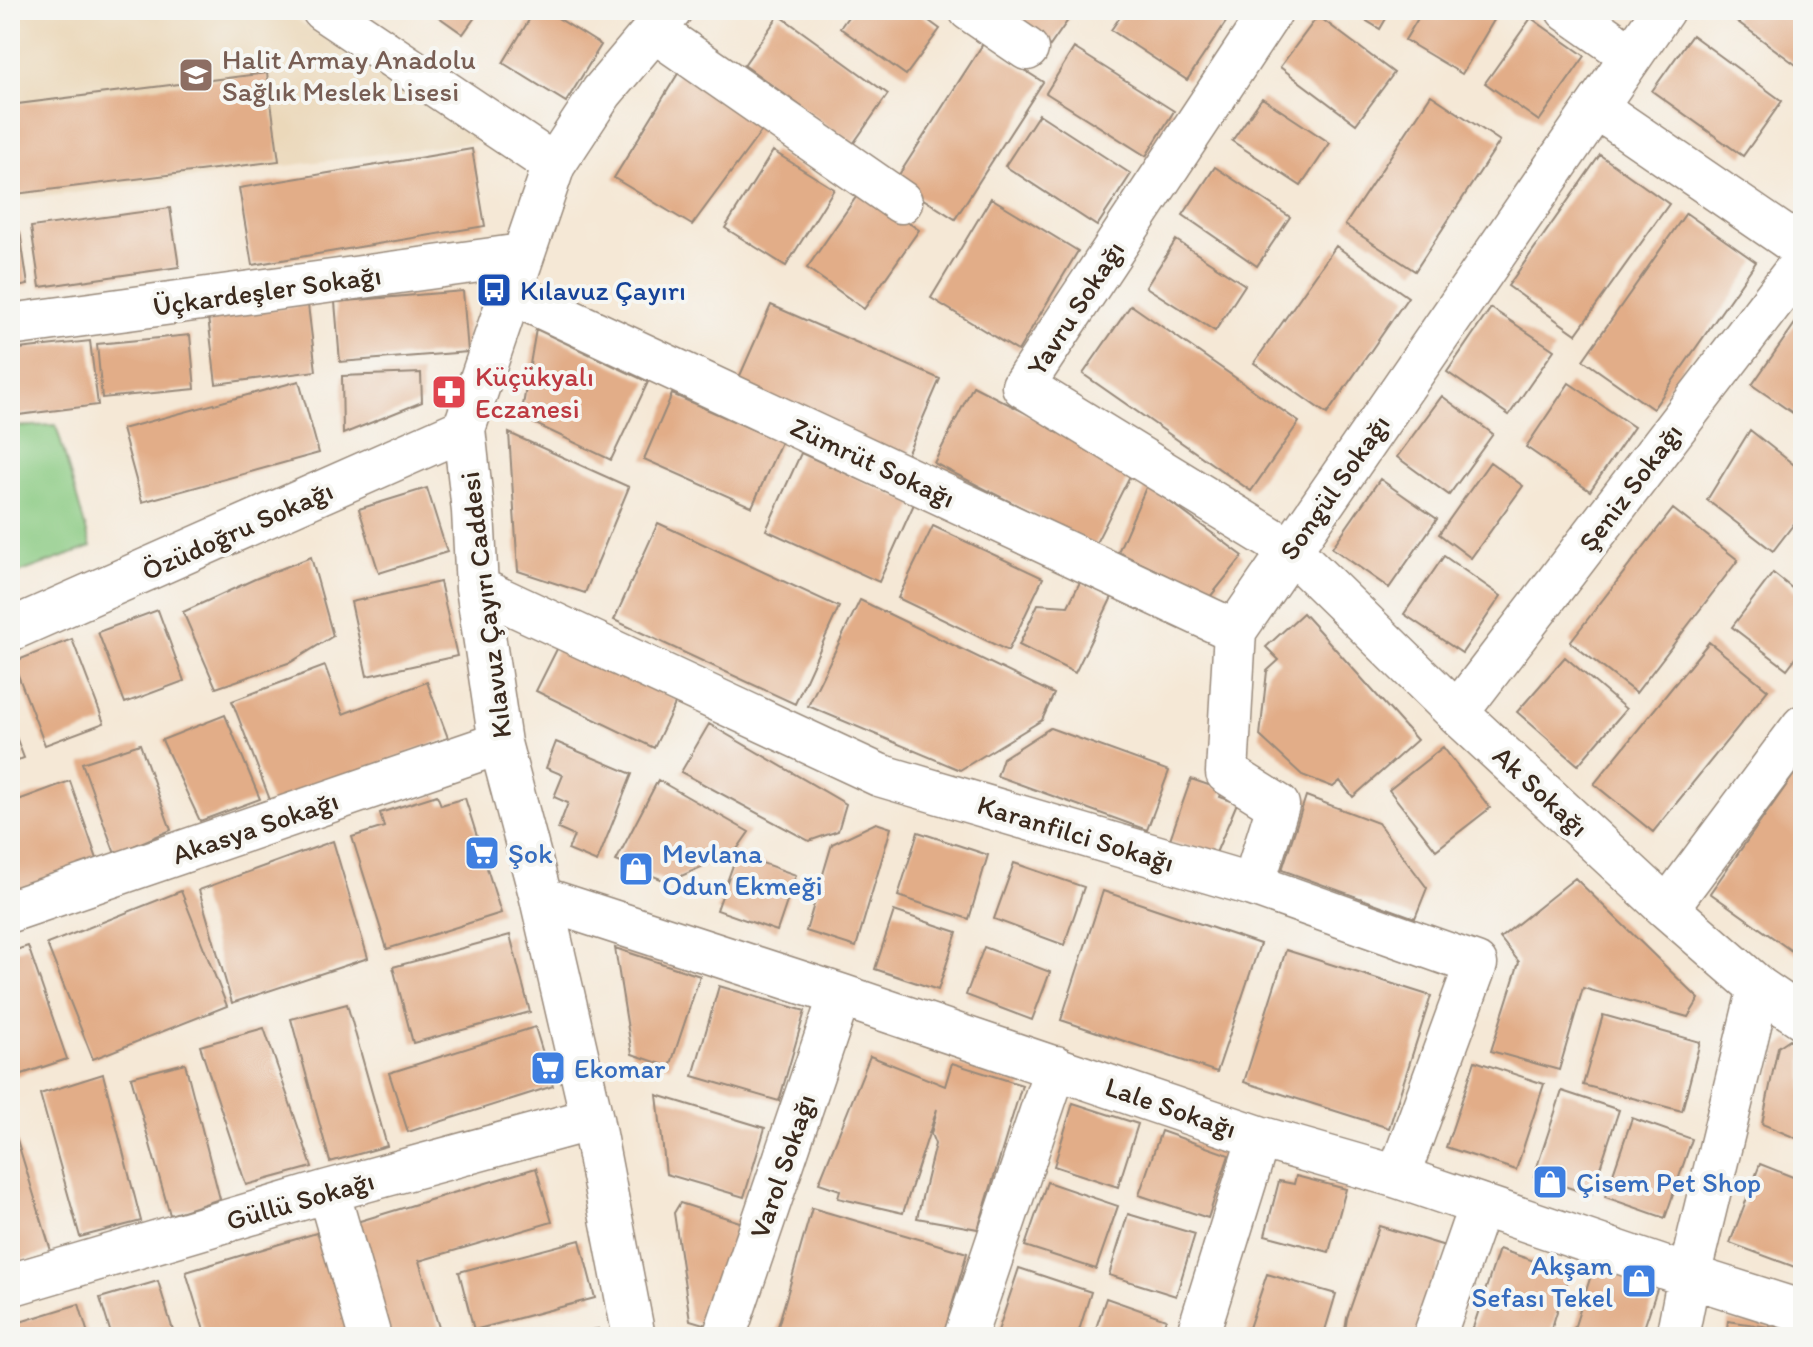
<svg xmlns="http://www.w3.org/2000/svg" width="1813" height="1347" font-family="Itim,sans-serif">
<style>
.built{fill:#ebd8ba}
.green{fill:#8aca82;stroke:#627a50;stroke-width:2}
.building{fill:#e2ad88}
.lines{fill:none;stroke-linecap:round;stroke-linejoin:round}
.minor-casing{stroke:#98897a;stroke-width:45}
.minor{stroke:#fff;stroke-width:42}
.labels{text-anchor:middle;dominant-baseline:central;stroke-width:8;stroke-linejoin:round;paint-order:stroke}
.education-label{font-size:28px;fill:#785e54;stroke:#f6f6f2;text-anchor:start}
.street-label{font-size:28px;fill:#3b2a1e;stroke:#f6f6f2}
.transit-label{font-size:28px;fill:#164399;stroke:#f6f6f2;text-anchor:start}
.health-label{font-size:28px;fill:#be3a42;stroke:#f6f6f2;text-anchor:start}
.shop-label{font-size:28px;fill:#366cbe;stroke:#f6f6f2;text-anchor:start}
</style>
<rect width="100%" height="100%" fill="#f6f6f2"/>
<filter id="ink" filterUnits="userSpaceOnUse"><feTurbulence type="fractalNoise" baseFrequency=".0125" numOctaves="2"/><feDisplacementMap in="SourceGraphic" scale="16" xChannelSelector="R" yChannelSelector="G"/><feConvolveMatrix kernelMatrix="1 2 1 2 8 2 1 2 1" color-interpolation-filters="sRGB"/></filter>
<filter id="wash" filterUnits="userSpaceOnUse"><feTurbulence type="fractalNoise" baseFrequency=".006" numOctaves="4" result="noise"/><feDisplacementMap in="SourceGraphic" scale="32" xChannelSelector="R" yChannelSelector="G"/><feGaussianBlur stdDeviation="1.8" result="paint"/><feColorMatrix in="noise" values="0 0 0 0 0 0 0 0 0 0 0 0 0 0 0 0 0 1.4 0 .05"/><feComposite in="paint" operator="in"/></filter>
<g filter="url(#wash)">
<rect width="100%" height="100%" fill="#f5e8d6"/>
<path class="built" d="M10 10H282L481 141 10 201Z"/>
<path class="green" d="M56 425 91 547 10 576V427Z"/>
<g id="blocks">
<path class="building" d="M429 10H480L463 34Z
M535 10H545L601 45 566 102 503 63Z
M853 10H914L940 29 906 75 840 28Z
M999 10H1075L1050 46Z
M1125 10H1234L1187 80 1111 30Z
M1349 10H1391L1380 29Z
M1423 10H1500L1462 74 1405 40Z
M1741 10H1803V70L1734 19Z
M779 15 888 94 853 144 744 65Z
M1318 16 1394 73 1356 124 1280 67Z
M1531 18 1585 56 1539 121 1485 83Z
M1692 35 1782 101 1743 156 1652 91Z
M983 44 1043 82 955 219 895 181Z
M1074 48 1174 111 1146 156 1046 93Z
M682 67 763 129 692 225 614 178Z
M267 73 279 161 16 194 10 152V105Z
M1431 95 1500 141 1415 271 1345 225Z
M1262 98 1330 143 1301 186 1232 141Z
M1039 114 1131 174 1097 226 1005 166Z
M472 149 485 226 252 265 239 188Z
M773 151 834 189 786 266 725 228Z
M1600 155 1669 204 1576 334 1508 286Z
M1215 167 1290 217 1257 266 1183 215Z
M861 190 919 230 864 309 807 268Z
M991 198 1078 251 1018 351 931 298Z
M170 208 179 267 40 287 31 227Z
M1686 213 1756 262 1653 409 1583 360Z
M20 232 28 285 10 288V234Z
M1176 240 1245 285 1215 331 1146 287Z
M1336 246 1408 297 1327 414 1254 363Z
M463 291 468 352 340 362 335 302Z
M308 305 316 371 216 384 208 317Z
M771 305 940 379 904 462 735 387Z
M1131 305 1299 422 1251 491 1083 374Z
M1491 308 1554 350 1509 415 1447 372Z
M1803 312V420L1752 385Z
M536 329 648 382 611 460 521 417Z
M190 335 195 389 102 398 97 344Z
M90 341 98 405 10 416V350Z
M421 373 422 402 343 434 342 376Z
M299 381 319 453 142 502 122 429Z
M1569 383 1634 427 1590 491 1526 447Z
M973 386 1134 468 1095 545 934 463Z
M672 394 781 442 752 507 644 459Z
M1442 396 1493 434 1449 495 1397 457Z
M1750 430 1803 472V512L1773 551 1707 500Z
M509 433 629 487 585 593 518 571Z
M801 453 914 504 879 582 766 530Z
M1490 462 1523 486 1471 558 1439 534Z
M1380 479 1437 519 1389 588 1332 548Z
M1147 485 1243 556 1210 597 1118 552Z
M427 488 447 552 379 573 359 509Z
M1673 509 1738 560 1636 693 1570 642Z
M658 523 839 607 795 704 614 620Z
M933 526 1043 578 1008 651 898 598Z
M1444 556 1501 596 1462 653 1404 614Z
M311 557 333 636 291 662 216 688 183 612 255 579Z
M1773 573 1803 597V648L1787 669 1732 627Z
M440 582 457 656 367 676 351 602Z
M1080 582 1112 597 1075 673 1019 645 1038 604 1068 606Z
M860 600 1054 694 1042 720 960 770 808 706Z
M158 610 184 681 125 703 98 632Z
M1303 613 1417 740 1353 797 1340 781 1333 787 1302 775 1260 736 1267 671 1279 660 1266 647Z
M72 639 104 723 45 745 13 662Z
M1709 642 1768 690 1653 832 1594 784Z
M560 643 677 700 654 748 536 691Z
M1565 657 1626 709 1578 765 1517 712Z
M325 666 343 714 427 682 448 738 272 805 232 701Z
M225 715 260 799 200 821 162 740Z
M10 721 24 758 10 763Z
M709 724 846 804 838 831 809 841 681 772Z
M1050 728 1169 771 1147 830 997 776 1003 758Z
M556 742 632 774 597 862 568 850 574 836 558 829 568 803 554 797 563 775 546 768Z
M140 744 171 830 115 854 82 763Z
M1443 747 1490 808 1436 850 1389 790Z
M1795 773 1803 779V959L1710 893Z
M1191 779 1223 790 1220 797 1237 803 1216 853 1169 842Z
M658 780 749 832 735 852 668 882 616 861Z
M70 781 98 862 10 893V803Z
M437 795 441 805 465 798 501 913 387 949 352 837 384 827 380 813Z
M1306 796 1378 823 1427 888 1415 918 1282 870Z
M876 823 891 828 856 947 806 931 832 844Z
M918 832 988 855 969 919 898 896Z
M333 841 368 958 232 1003 199 890Z
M737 854 796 875 777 931 717 910Z
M1014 863 1084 887 1064 945 994 919Z
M1575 878 1699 999 1688 1017 1583 988 1559 1070 1491 1051 1519 962 1500 938Z
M181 891 227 1006 93 1059 47 944Z
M1103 891 1260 944 1217 1072 1061 1020Z
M894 911 957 932 938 990 875 969Z
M510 935 530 1012 413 1043 393 967Z
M28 946 67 1059 10 1078V952Z
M984 947 1050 972 1032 1020 966 995Z
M615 948 700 976 670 1067 632 1054Z
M1286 950 1431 996 1389 1128 1244 1082Z
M719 986 805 1011 779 1101 693 1076Z
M347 1004 387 1146 330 1162 291 1019Z
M1603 1015 1700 1042 1682 1111 1583 1085Z
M535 1027 553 1086 408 1132 389 1073Z
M264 1028 312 1167 246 1185 200 1046Z
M1790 1039 1803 1049V1141L1762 1124 1778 1047Z
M870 1056 945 1086 952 1063 1022 1085 978 1229 917 1218 935 1144 931 1134 937 1109 903 1213 838 1198 840 1190 819 1183Z
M1475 1061 1544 1084 1516 1170 1446 1147Z
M185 1063 220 1199 170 1215 131 1077Z
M103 1074 141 1221 80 1237 40 1094Z
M1562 1091 1619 1110 1591 1195 1534 1176Z
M657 1095 765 1128 744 1197 666 1174Z
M1073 1103 1138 1124 1118 1187 1054 1166Z
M10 1117 51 1251 10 1263Z
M1632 1118 1692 1139 1665 1218 1605 1197Z
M1161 1131 1229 1155 1208 1218 1139 1195Z
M1760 1164 1803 1181V1270L1730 1243Z
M536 1168 552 1222 419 1261 440 1331 418 1337H383L350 1224Z
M1296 1176 1346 1189 1329 1252 1265 1235 1279 1181 1294 1184Z
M1047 1182 1118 1206 1096 1269 1025 1246Z
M680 1203 749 1225 717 1328 690 1320 674 1213Z
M812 1208 967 1253 943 1337H775Z
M1128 1214 1195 1234 1176 1296 1109 1275Z
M1379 1226 1445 1246 1418 1337H1344L1347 1318Z
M323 1231 355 1337H206L186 1272Z
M580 1240 595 1298 474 1330 459 1272Z
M1499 1249 1569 1273 1549 1337H1470Z
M1594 1266 1658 1286 1641 1337H1587L1573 1332Z
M1019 1268 1091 1292 1077 1337H996Z
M1267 1274 1336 1294 1323 1337H1246Z
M158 1281 175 1337H112L100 1298Z
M1106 1298 1166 1319 1159 1337H1093Z
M79 1304 89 1337H10V1325Z
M1728 1321 1803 1332V1337H1726Z
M598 1329 600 1337H562L561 1335Z"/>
</g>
</g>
<g filter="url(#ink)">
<use href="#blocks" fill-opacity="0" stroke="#98897a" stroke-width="2"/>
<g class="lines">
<defs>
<path id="minor" d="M323 10 554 165
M970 10 1027 49
M1272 10 1023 386 1290 550 1457 713 1667 908 1759 988 1803 1018
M1567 10 1631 55
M653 30 901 202
M1597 108 1803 249
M511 293 1235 631
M10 325 523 255
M477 588 879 775 1253 885 1476 964 1398 1177
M10 630 464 429
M1457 713 1803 261
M1253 885 1278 805 1227 773 1235 631 1663 10
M541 898 840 995 1259 1137 1398 1177 1689 1276 1803 1312
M1667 908 1803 726
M10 911 500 743
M328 1191 370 1337
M10 1285 328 1191 592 1119
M634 1337 592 1119 541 898 500 743 477 588 473 511 464 429 554 165 602 92 671 10
M724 1337 840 995
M965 1337 1056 1067
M1197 1337 1259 1137
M1434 1337 1480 1205
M1677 1337 1689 1276 1759 988"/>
</defs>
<use href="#minor" class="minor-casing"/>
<use href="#minor" class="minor"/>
</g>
</g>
<defs>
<symbol id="school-square" viewBox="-11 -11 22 22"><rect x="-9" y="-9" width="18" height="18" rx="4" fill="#8d6e63" stroke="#f6f6f2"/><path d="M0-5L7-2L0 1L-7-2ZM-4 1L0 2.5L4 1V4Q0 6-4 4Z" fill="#fff"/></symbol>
<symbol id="bus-square" viewBox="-11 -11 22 22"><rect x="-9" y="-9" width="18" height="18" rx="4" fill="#1a4fb4" stroke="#f6f6f2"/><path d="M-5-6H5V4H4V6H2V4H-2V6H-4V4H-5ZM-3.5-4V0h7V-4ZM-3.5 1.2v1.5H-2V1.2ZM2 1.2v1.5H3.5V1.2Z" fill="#fff"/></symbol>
<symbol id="pharmacy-square" viewBox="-11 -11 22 22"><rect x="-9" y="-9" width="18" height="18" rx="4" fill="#e0444e" stroke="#f6f6f2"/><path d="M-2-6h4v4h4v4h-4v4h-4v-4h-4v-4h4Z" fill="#fff"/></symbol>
<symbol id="supermarket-square" viewBox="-11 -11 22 22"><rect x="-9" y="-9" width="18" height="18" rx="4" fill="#3f7fe0" stroke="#f6f6f2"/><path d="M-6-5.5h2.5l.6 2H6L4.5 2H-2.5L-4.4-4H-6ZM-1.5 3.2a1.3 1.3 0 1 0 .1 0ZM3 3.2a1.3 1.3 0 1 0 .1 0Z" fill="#fff"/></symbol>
<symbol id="shop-square" viewBox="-11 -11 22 22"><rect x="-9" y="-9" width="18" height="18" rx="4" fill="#3f7fe0" stroke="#f6f6f2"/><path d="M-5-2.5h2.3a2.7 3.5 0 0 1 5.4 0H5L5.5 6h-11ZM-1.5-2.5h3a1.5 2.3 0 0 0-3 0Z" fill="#fff"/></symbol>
</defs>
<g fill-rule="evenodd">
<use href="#school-square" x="176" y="55" width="40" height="40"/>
<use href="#bus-square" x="474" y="270" width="40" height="40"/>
<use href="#pharmacy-square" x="429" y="372" width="40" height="40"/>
<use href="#supermarket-square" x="462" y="833" width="40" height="40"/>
<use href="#shop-square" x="616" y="849" width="40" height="40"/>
<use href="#supermarket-square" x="528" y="1048" width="40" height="40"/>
<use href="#shop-square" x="1530" y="1162" width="40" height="40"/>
<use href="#shop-square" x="1619" y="1261" width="40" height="40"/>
</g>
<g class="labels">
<g class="education-label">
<text x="222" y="59">Halit Armay Anadolu<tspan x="222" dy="32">Sağlık Meslek Lisesi</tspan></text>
</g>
<g class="street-label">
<text transform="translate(267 290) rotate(-8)">Üçkardeşler Sokağı</text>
<text transform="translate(1075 308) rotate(-57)">Yavru Sokağı</text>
<text transform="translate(873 462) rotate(25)">Zümrüt Sokağı</text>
<text transform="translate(1334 487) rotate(-55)">Songül Sokağı</text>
<text transform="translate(1630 487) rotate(-53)">Şeniz Sokağı</text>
<text transform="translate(237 530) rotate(-24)">Özüdoğru Sokağı</text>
<text transform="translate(485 605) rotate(-97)">Kılavuz Çayırı Caddesi</text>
<text transform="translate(1541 791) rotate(43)">Ak Sokağı</text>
<text transform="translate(255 827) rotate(-19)">Akasya Sokağı</text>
<text transform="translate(1076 833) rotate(17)">Karanfilci Sokağı</text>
<text transform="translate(1171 1107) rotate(19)">Lale Sokağı</text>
<text transform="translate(782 1166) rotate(-71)">Varol Sokağı</text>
<text transform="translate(300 1200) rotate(-16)">Güllü Sokağı</text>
</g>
<g class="transit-label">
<text x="520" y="290">Kılavuz Çayırı</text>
</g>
<g class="health-label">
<text x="475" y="376">Küçükyalı<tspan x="475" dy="32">Eczanesi</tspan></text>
</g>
<g class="shop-label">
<text x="508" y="853">Şok</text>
<text x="662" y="853">Mevlana<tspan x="662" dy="32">Odun Ekmeği</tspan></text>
<text x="574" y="1068">Ekomar</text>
<text x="1576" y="1182">Çisem Pet Shop</text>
<text x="1613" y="1265" text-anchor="end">Akşam<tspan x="1613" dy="32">Sefası Tekel</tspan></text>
</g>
</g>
<rect width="1813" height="1347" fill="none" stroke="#f6f6f2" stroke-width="40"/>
</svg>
